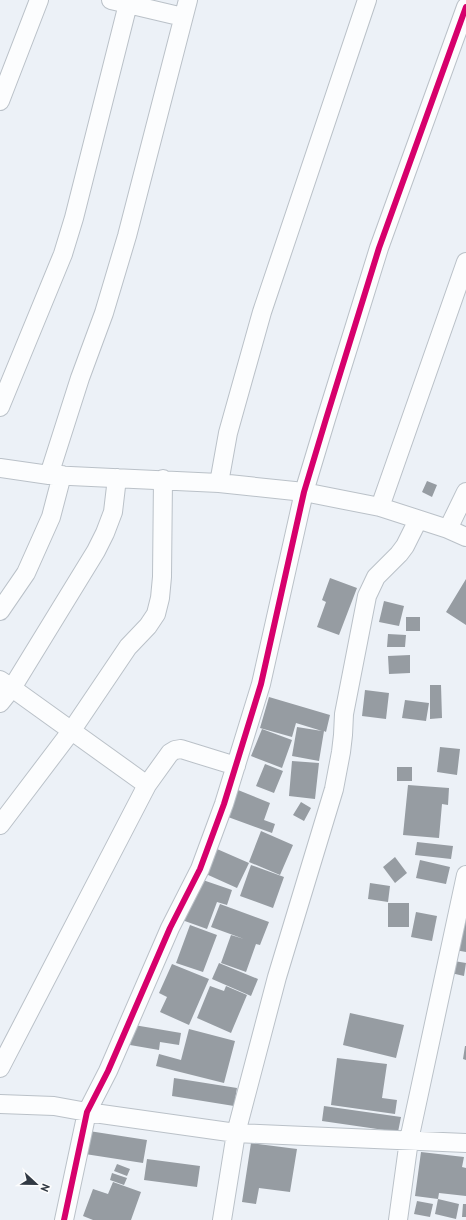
<svg xmlns="http://www.w3.org/2000/svg" width="466" height="1220" font-family="'PT Sans',sans-serif">
<style>
.building{fill:#969ca2}
.lines{fill:none;stroke-linecap:round;stroke-linejoin:round}
.minor-casing{stroke:#bac1c8;stroke-width:20}
.minor{stroke:#fcfdfe;stroke-width:18}
.cycleway-casing{stroke:#fdfdfd;stroke-width:8}
.cycleway{stroke:#d6006c;stroke-width:6}
</style>
<rect width="100%" height="100%" fill="#ecf1f7"/>
<path class="building" d="M427 481 437 485 432 497 422 492Z
M330 578 357 588 339 635 317 627 326 602 322 600Z
M466 579V625L446 612Z
M384 601 404 606 399 626 379 622Z
M406 617H420V631H406Z
M388 634 406 635 405 647H387Z
M410 655V673L389 674 388 656Z
M430 685H441L442 718 430 719Z
M365 690 389 693 386 719 362 716Z
M269 697 330 715 326 732 324 731 319 761 292 756 297 727 322 731 296 723 292 737 260 728Z
M405 700 429 703 426 721 402 718Z
M262 729 292 740 282 768 251 756Z
M440 747 460 749 457 775 437 772Z
M292 761 319 763 315 799 289 796Z
M265 764 283 771 274 793 256 786Z
M397 767H412V781H397Z
M408 785 449 788 448 805 442 804 439 838 403 835Z
M238 790 270 803 264 820 275 824 272 833 228 817Z
M301 802 311 808 304 821 293 815Z
M261 831 293 845 280 875 249 862Z
M417 842 453 846 451 859 415 855Z
M217 849 249 863 237 888 206 874Z
M395 857 407 873 395 883 383 867Z
M420 860 450 867 446 884 416 878Z
M251 865 284 877 273 908 240 896Z
M197 878 232 890 227 905 217 902 207 929 182 920Z
M370 883 390 886 388 902 368 899Z
M388 903H409V927H388Z
M220 904 269 922 260 945 256 944 246 972 221 963 231 935 244 939 211 927Z
M416 912 437 916 432 941 411 937Z
M460 919 466 920V952L455 950Z
M190 925 217 935 203 972 176 963Z
M454 961 466 963 464 976 451 973Z
M219 963 258 979 251 996 212 979Z
M172 964 209 979 189 1025 160 1012 167 997 159 993Z
M210 986 224 991 226 986 247 995 231 1033 197 1018Z
M350 1013 404 1025 396 1058 343 1045Z
M134 1025 181 1033 179 1045 160 1042 159 1050 130 1045Z
M189 1029 235 1041 224 1083 156 1066 159 1054 181 1060Z
M465 1046H466V1060L463 1059Z
M337 1058 387 1064 382 1098 397 1100 395 1114 331 1105Z
M174 1078 237 1088 234 1106 172 1096Z
M324 1106 401 1117 398 1132 322 1121Z
M89 1131 147 1140 143 1163 85 1154Z
M251 1143 297 1149 290 1192 259 1188 256 1204 242 1202Z
M421 1152 464 1157 462 1167 466 1168V1196L439 1193 438 1199 415 1196Z
M147 1159 200 1166 197 1187 144 1180Z
M117 1164 130 1169 127 1176 114 1171Z
M112 1173 127 1178 124 1185 110 1180Z
M113 1182 141 1192 131 1220H93L83 1216 93 1189 108 1194Z
M438 1199 459 1204 456 1219 435 1214Z
M417 1201 433 1204 430 1217 414 1214Z
M463 1204H466V1217H462Z"/>
<g class="lines">
<defs>
<path id="minor" d="M111 0 183 17
M0 101 39 0
M0 407 63 254 74 218 129 0
M0 468 49 475 219 483 304 492 380 507 448 529 466 537
M49 475 80 378 104 313 127 236 188 0
M219 483 228 433 262 312 367 0
M380 507 466 262
M448 529 466 492
M0 611 26 573 51 517 62 475
M0 680 12 688 147 785
M0 703 12 688 96 551 105 533 113 512 117 478
M0 825 72 730 128 647 148 626 156 614 160 598 162 577 163 479
M0 1068 147 785 170 753 175 750 181 749 236 766
M0 1104 54 1106 87 1112 236 1133 466 1143
M64 1220 87 1112 108 1071 170 928 200 869 224 804 261 684 304 492 326 419 379 248 466 7
M222 1220 236 1133 277 977 334 789 341 752 343 735 344 714 367 596 376 577 399 554 405 546 418 520
M398 1220 409 1140 466 875"/>
</defs>
<use href="#minor" class="minor-casing"/>
<use href="#minor" class="minor"/>
<defs>
<path id="cycleway" d="M64 1220 87 1112 108 1071 170 928 200 869 224 804 261 684 304 492 326 419 379 248 466 7"/>
</defs>
<use href="#cycleway" class="cycleway-casing"/>
<use href="#cycleway" class="cycleway"/>
</g>
<g transform="translate(36 1184) rotate(112)" stroke="#fdfdfd" stroke-width="3" paint-order="stroke">
<path d="M0-3L7 15L0 10L-7 15Z" fill="#313943"/>
<text y="-6" font-size="11" font-weight="bold" text-anchor="middle" fill="#313943">N</text>
</g>
</svg>
